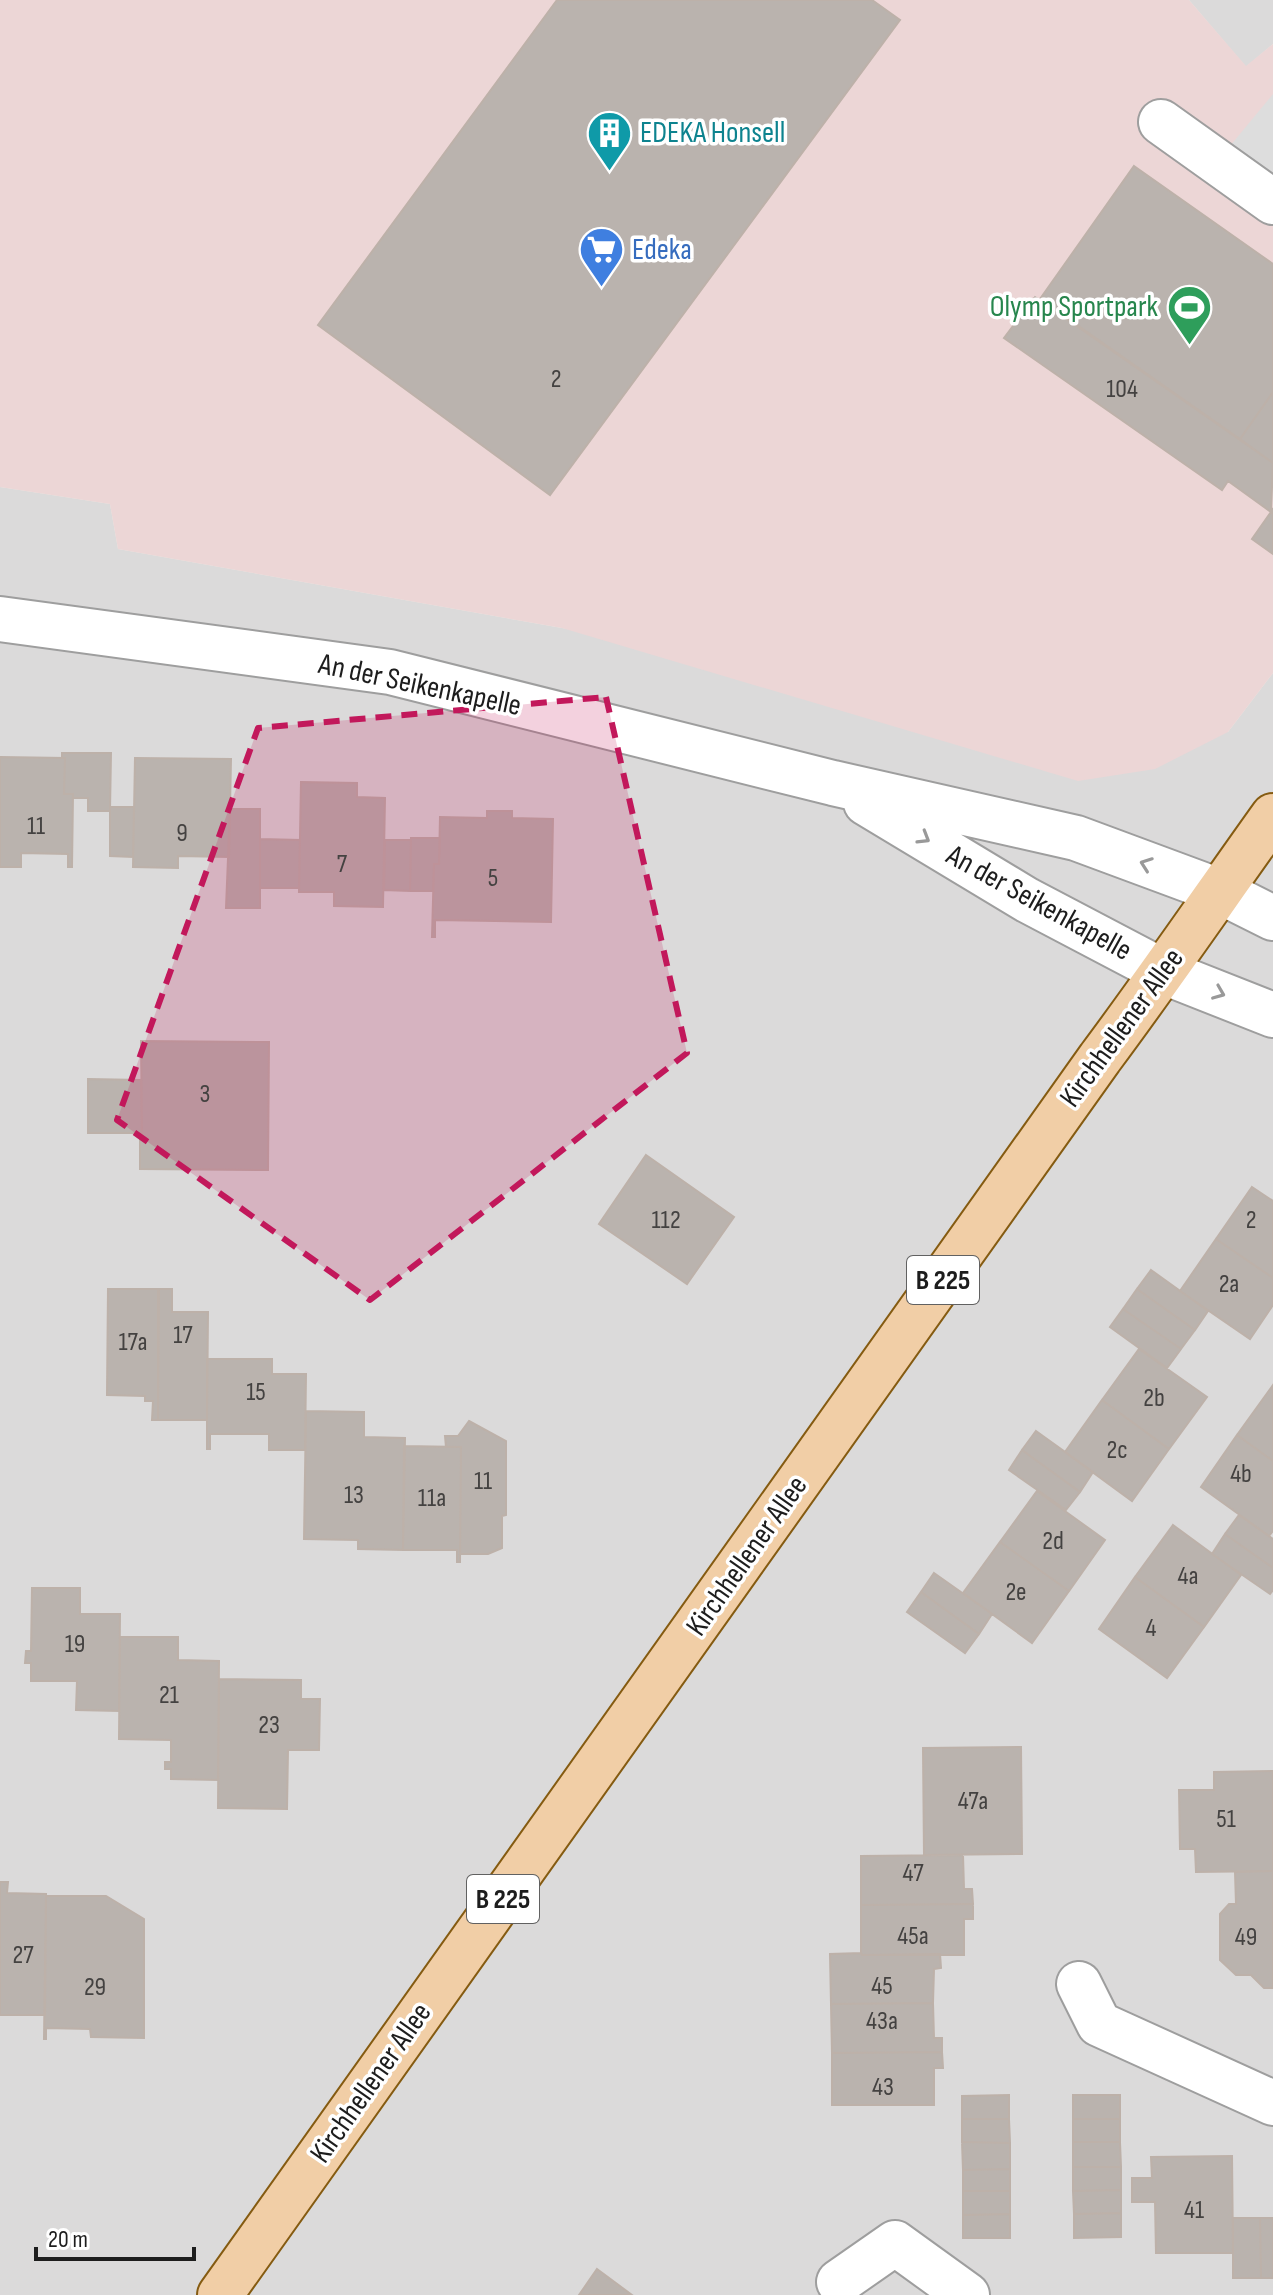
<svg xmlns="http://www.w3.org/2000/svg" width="1273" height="2295" font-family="'Sofia Sans Condensed',sans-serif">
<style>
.residential{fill:#dbdada}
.commercial{fill:#ecd6d6}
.parking{fill:#ddd}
.building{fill:#bab3ae;stroke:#bdb1a9;stroke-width:2}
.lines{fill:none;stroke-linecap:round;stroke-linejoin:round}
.minor-casing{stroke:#9e9e9e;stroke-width:48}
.major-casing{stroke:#855b11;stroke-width:48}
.minor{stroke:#fff;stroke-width:44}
.major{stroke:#f1cea6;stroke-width:44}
.oneway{stroke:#999}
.marked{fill:#c2185b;fill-opacity:0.2;stroke:#c2185b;stroke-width:6;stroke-dasharray:16 10;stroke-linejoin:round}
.labels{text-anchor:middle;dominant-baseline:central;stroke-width:7;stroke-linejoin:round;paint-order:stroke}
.number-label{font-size:26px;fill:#444241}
.shield{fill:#fff;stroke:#616161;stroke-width:2}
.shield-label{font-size:28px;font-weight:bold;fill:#1d1d1d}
.culture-label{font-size:30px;fill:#0d838f;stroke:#fff;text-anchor:start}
.shop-label{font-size:30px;fill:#366cbe;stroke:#fff;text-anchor:start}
.leisure-label{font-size:30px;fill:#27864d;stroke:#fff;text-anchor:end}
.street-label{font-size:30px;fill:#1d1d1d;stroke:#fff}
</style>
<rect width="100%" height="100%" fill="#edeae5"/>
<path class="residential" d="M1189 0H1273V44L1246 67Z
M0 487 110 504 118 549 562 628 1228 732 1273 673V2295H0Z"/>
<path class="commercial" d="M0 0H1189L1246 66 1273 44V673L1228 732 1155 769 1078 781 562 628 118 549 110 504 0 487Z"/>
<path class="parking" d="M1273 94V177L1230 146Z"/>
<path class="building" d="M557 0H872L900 20 550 495 318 325Z
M1134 166 1273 264V392L1240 439 1040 299Z
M1035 297 1273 463 1271 512 1228 481 1222 490 1004 338Z
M1273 392V463L1240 439Z
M1273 509V554L1252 539Z
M62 753H111L110 811H88V798H73V794H64L65 758H62Z
M0 757 65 758 64 794H73L72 867H68V854L21 853V867H0Z
M135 758 231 759 229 857 178 856V868L133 867Z
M301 782 357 783V797L385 798 383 907 334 906V892H299Z
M110 807H134L133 857 110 856Z
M230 809H260V908H226Z
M487 811H512V818L553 819 551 922 435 920V937H432L434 864H439L440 817 487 818Z
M411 838H440L439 864H434L433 891H410Z
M260 839 300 840 299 888H260Z
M385 840H411L410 891 384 890Z
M141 1041 269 1042 268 1170 140 1169V1133H142Z
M88 1079 141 1080 142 1133H88Z
M646 1155 734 1217 687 1284 599 1224Z
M1252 1187 1273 1201V1278L1216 1239Z
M1216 1239 1273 1278V1305L1250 1339 1180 1291Z
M1151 1270 1208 1311 1195 1330 1137 1289Z
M108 1289H158V1420H152L153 1401H145V1396L107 1395Z
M159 1289H172V1312H208L207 1420H158Z
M1137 1289 1195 1330 1181 1349 1123 1309Z
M1123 1309 1181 1349 1167 1368 1110 1327Z
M1139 1349 1207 1397 1169 1449 1102 1400Z
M207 1359H272V1374H306L305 1450H269V1434H210V1449H207Z
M1273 1385V1461L1237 1435Z
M1102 1400 1169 1449 1132 1501 1065 1452Z
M306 1411 364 1412V1437L405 1438 403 1550 358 1549V1540L304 1539Z
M469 1421 506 1441V1515L502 1516V1548L488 1554H460L461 1447H446L445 1436H458Z
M1036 1431 1093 1472 1080 1492 1022 1450Z
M1237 1435 1273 1461V1531L1269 1536 1201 1487Z
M404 1446 461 1447 460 1562H457V1550H403Z
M1022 1450 1080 1492 1066 1510 1009 1470Z
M1037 1491 1105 1540 1069 1591 1000 1542Z
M1239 1515 1273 1539V1568L1225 1534Z
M1173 1525 1241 1575 1204 1627 1135 1577Z
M1225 1534 1273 1568V1590L1270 1594 1212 1554Z
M1000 1542 1069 1591 1032 1643 963 1593Z
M934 1573 992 1614 979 1634 921 1592Z
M1135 1577 1204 1627 1167 1678 1099 1629Z
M32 1588H80V1614H120L119 1711 76 1710 77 1681H31V1663H25L26 1651H31Z
M921 1592 979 1634 965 1653 907 1612Z
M120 1637H178V1660L219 1661 218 1780 171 1779V1769H165V1762H171V1740L119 1739Z
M219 1679 301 1680V1699H320L319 1750H288L287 1809 218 1808Z
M1021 1747 1022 1854 924 1855 923 1748Z
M1273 1771V1871L1196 1872 1195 1849H1180L1179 1790H1214V1772Z
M963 1855 964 1889H972L973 1904 861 1905V1856Z
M1273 1871V1988H1264L1251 1975H1236L1220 1960V1914L1229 1904H1236L1235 1872Z
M0 1882H8L7 1893 46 1894 45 2015H0Z
M46 1896H106L144 1919V2038L91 2037 90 2029 46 2028V2039H44Z
M973 1904V1919H964V1955H862L861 1953V1905Z
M861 1953 862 1955 940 1954 941 1968 934 1969 933 2003 831 2004 830 1954Z
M933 2003 934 2038H942V2052L832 2053 831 2004Z
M942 2052 943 2068H934V2105H832V2053Z
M1009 2095V2119H962V2096Z
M1073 2095H1120V2119H1073Z
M962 2119H1009L1010 2143 962 2142Z
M1073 2119H1120V2142H1073Z
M962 2142 1010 2143V2169L963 2170Z
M1073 2142H1120L1121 2167H1073Z
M1232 2156 1233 2253H1156L1155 2202H1132V2178H1152L1151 2157Z
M1073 2167H1121V2190L1073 2191Z
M1010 2169V2191H963V2170Z
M1121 2190V2213L1074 2214 1073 2191Z
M963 2191H1010V2214L963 2215Z
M1121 2213V2237L1074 2238V2214Z
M1010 2214V2238H963V2215Z
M1233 2218H1260L1261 2278H1233Z
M1260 2218H1273V2278H1261Z
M597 2269 632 2295H579Z"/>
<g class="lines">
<defs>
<path id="minor" d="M1161 122 1273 202
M0 619 390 672 833 783 1076 838 1219 891 1273 918
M866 803 1027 900 1164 972 1273 1015
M1079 1984 1099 2024 1273 2103
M839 2282 895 2243 967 2295"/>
<path id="major" d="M220 2295 1100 1058C1159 979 1215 897 1273 816"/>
</defs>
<use href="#minor" class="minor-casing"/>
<use href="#major" class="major-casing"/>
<use href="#minor" class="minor"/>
<use href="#major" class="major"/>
</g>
<defs><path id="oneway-chevron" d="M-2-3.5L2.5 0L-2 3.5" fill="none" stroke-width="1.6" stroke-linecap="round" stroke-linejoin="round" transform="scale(2)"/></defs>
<g class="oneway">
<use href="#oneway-chevron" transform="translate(924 838) rotate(31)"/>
<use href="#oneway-chevron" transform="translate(1146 864) rotate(-160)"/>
<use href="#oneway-chevron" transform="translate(1219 993) rotate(22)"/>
</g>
<path class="marked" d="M606 697 687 1053 370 1300 117 1120 258 728Z"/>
<defs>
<symbol id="building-pin" viewBox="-11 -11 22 30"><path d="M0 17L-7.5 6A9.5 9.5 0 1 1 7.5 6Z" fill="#0f9aa8" stroke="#fff"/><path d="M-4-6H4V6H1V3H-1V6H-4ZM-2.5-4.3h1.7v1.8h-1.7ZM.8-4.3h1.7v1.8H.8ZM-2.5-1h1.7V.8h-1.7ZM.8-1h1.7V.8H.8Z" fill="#fff"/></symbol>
<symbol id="supermarket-pin" viewBox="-11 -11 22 30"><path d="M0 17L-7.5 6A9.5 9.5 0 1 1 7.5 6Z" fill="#3f7fe0" stroke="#fff"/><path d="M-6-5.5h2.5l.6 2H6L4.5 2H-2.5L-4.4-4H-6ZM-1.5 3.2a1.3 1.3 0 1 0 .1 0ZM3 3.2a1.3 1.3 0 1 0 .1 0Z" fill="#fff"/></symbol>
<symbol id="stadium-pin" viewBox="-11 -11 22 30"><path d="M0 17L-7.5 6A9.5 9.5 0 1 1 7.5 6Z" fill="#2e9e5b" stroke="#fff"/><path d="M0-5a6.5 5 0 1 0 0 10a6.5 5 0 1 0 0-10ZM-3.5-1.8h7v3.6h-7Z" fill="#fff"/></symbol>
</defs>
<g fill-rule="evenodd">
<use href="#building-pin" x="584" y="108" width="51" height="69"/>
<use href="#supermarket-pin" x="576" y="224" width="51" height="69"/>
<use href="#stadium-pin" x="1164" y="282" width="51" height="69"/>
</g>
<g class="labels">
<g class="number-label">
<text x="556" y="379">2</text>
<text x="1122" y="389">104</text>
<text x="36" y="826">11</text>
<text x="182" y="833">9</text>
<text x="342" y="864">7</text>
<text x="493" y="878">5</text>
<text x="205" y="1094">3</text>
<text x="666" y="1220">112</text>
<text x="1251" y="1220">2</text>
<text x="1229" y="1284">2a</text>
<text x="183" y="1335">17</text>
<text x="133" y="1342">17a</text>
<text x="256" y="1392">15</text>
<text x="1154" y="1398">2b</text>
<text x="1117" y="1450">2c</text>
<text x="1241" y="1474">4b</text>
<text x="483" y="1481">11</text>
<text x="354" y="1495">13</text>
<text x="432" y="1498">11a</text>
<text x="1053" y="1541">2d</text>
<text x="1188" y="1576">4a</text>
<text x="1016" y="1592">2e</text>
<text x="1151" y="1628">4</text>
<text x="75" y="1644">19</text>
<text x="169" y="1695">21</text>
<text x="269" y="1725">23</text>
<text x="973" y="1801">47a</text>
<text x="1226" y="1819">51</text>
<text x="913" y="1873">47</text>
<text x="913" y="1936">45a</text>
<text x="1246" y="1937">49</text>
<text x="23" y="1955">27</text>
<text x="882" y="1986">45</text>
<text x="95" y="1987">29</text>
<text x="882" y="2021">43a</text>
<text x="883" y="2087">43</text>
<text x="1194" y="2210">41</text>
</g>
<g class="shield">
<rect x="907" y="1256" width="72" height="48" rx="6"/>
<rect x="467" y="1875" width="72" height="48" rx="6"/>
</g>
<g class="shield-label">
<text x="943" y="1280">B 225</text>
<text x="503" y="1899">B 225</text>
</g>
<g class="culture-label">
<text x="640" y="133">EDEKA Honsell</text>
</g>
<g class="shop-label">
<text x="632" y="250">Edeka</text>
</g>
<g class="leisure-label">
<text x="1158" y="307">Olymp Sportpark</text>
</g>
<g class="street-label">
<text transform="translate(420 685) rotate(12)">An der Seikenkapelle</text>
<text transform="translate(1039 903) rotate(29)">An der Seikenkapelle</text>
<text transform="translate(1122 1028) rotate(-54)">Kirchhellener Allee</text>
<text transform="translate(747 1556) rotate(-55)">Kirchhellener Allee</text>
<text transform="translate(371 2083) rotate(-55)">Kirchhellener Allee</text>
</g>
</g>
<path d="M36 2247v12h158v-12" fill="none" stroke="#1d1d1d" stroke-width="4"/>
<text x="48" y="2247" font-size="24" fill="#1d1d1d" stroke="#ffffff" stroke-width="6" paint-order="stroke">20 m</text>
</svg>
